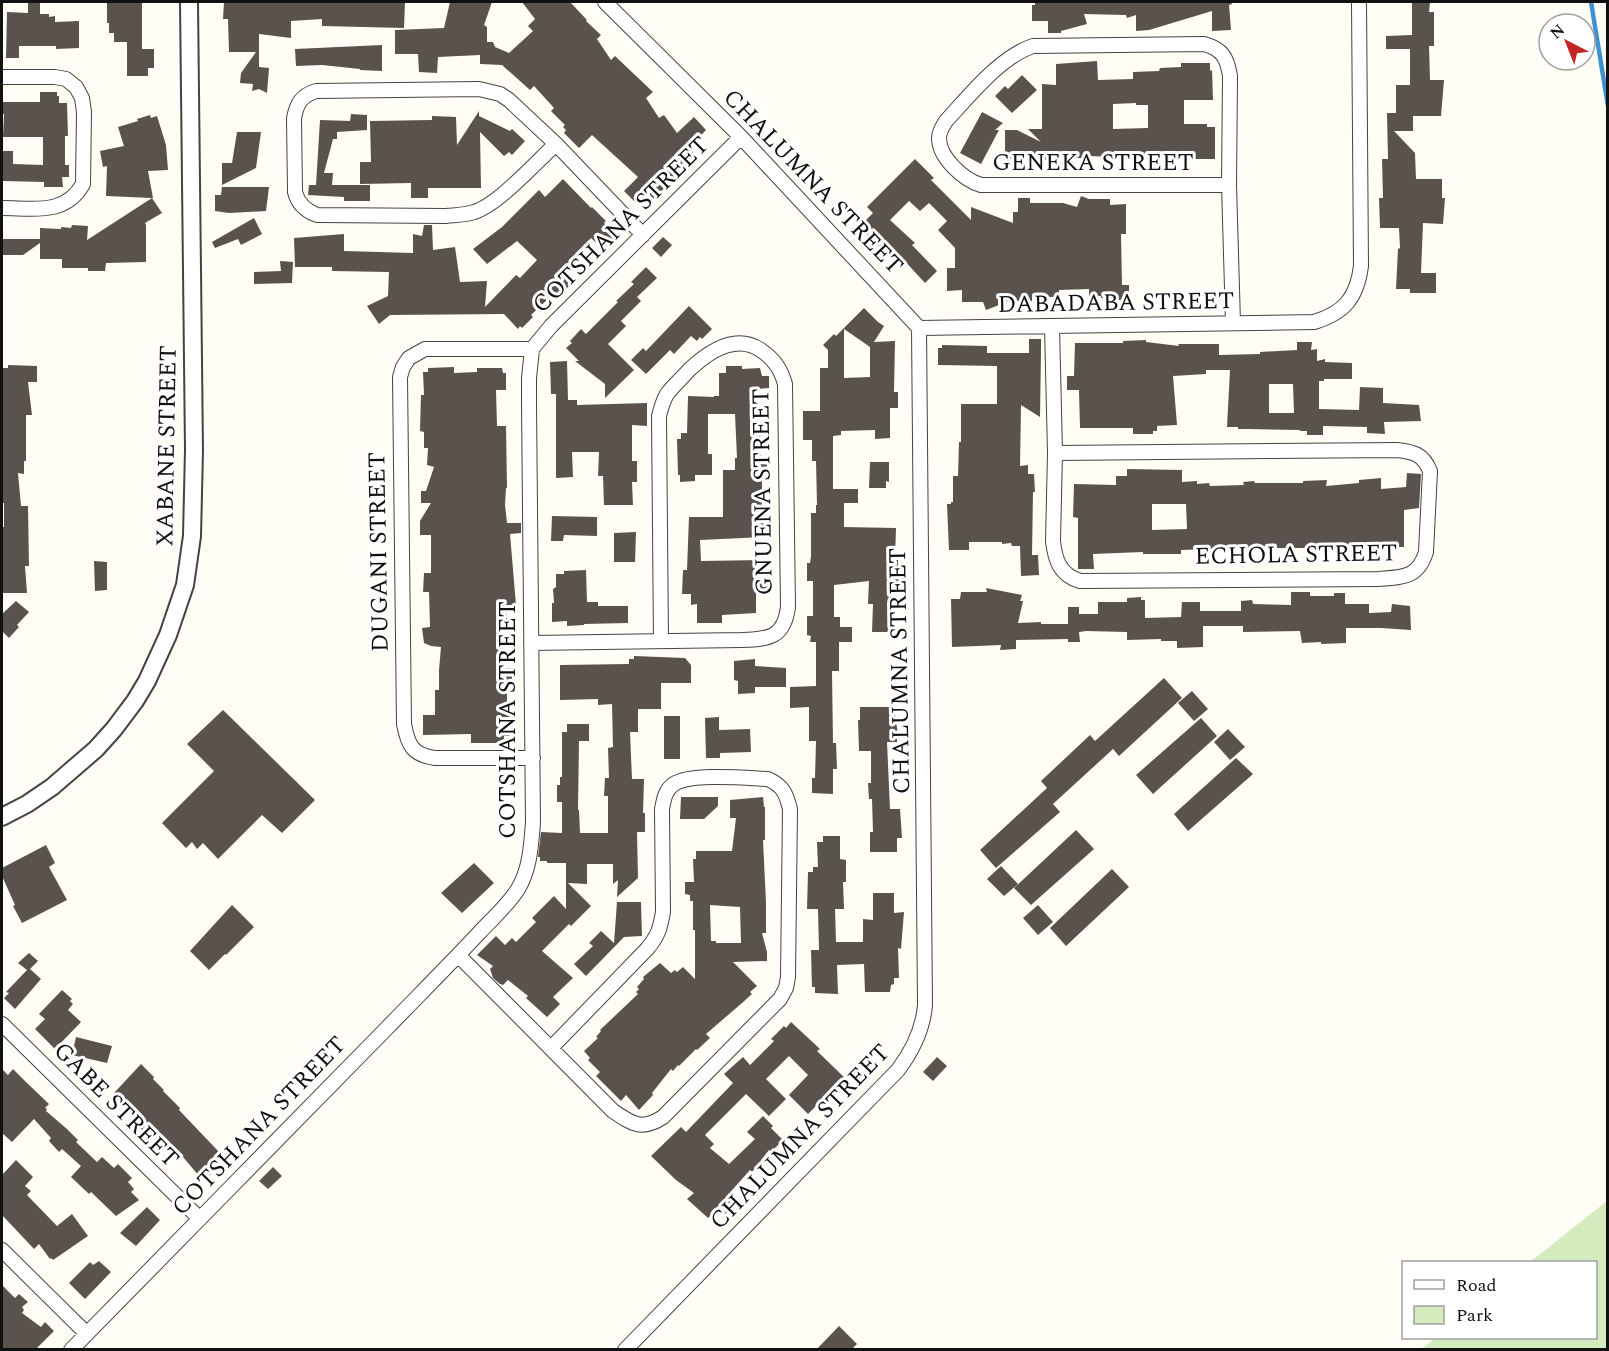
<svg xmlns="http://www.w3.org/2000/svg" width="1609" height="1351" font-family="Spectral,serif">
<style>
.green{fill:#d3ebbd}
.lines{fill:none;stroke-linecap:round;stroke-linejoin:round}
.stream{stroke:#3f90cf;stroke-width:4.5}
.building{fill:#5a534d;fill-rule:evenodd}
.minor-casing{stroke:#444;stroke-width:16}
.tertiary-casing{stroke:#444;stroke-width:20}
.minor{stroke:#fff;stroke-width:14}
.tertiary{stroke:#fff;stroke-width:16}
.labels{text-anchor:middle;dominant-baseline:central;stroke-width:6;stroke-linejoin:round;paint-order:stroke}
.street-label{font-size:24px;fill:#111;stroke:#fff}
</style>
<rect width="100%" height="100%" fill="#fffdf5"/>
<path class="green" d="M1607 1201V1349H1421L1436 1338H1596V1262H1530Z"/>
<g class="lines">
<path class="stream" d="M1591 2 1608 106"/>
</g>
<path class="building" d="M28 2H40V14H49V17L55 16V22L79 21V48L56 49V46H19V58H6L7 12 28 13Z
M107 2H142V49H154V68H148V76H127V42H114V33H109V23H107Z
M224 2H405L404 28 322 26V19L291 21V38L259 34V67L269 68 267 93 259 89 252 91 253 84 240 83 241 73 256 52H229L228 19H223Z
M450 2H492L484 25 487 27V42H493L495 47 509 53 533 31 528 26 535 19 522 2H570L587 20 586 21 601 35 597 39 611 60 615 56 653 92 646 98 659 118 664 115 677 133 694 117 706 130 689 148 693 152 688 157 694 163 682 175 680 173 654 199 648 193 637 204 624 191 638 177 592 135 579 148 564 133 566 130 563 127 565 125 551 111 554 108 534 86 530 90 502 65 480 64V55L438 57 437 73 419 72 418 54H395V30L444 28Z
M1035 2H1231L1232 4 1229 5 1231 30 1212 31V11L1149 30 1136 31V15L1127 18 1126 15 1084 14 1087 24 1061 31V33H1048V21H1032V5H1035Z
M1412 2H1430L1429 12H1434V46H1429L1430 80H1444L1441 116H1413V131H1394L1415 153 1416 179H1442V198H1445L1443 224 1423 223 1421 273H1436V293H1410V289H1396L1398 249 1400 248 1399 228H1380L1379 198H1383L1382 159H1388L1387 113H1396V85H1410V49H1386V36L1412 35Z
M382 45V71L360 70V69L322 65 296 66 295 49Z
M1097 61 1098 80 1133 79V72L1159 71 1160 68 1181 67V63H1210V71L1212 70 1213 100H1184V124H1207V127H1215V159H1195V156L1169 157V153L1114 155V157L1088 156V158H1073V153L1050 155V160L1005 159V130H1017L1041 142 1028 129H1042V84L1056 85V64ZM1136 103V105H1148V128L1113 129V104Z
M1022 75 1037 90 1012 113 995 96 1005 86 1008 89Z
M40 92H57V96H59V103H67L68 136H65V165H69V177H62L63 187H44V182L2 181V151H13V164L43 165V137H3L4 114H2V102H40Z
M479 111V116L510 131 512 129 525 141 512 155 509 152 504 156 480 132 481 188H428V198H411V183L360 184V162H371L370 121 432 120V116L456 117 457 145Z
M982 112 1003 123 995 130H999L981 164 960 153Z
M351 114 367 115V130L337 132V139H333L324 173H333L332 185H370V201H344V197L308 195 309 185H316L320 120 350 121Z
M150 115 151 118 157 116 166 145 168 170 148 171 153 198H152L162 213 145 223 146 225V262L106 263 105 271H88V268H62V259H40V243L23 255H2V239H40V228L61 229V227L71 228 72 225 88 226 87 240 152 198 106 196 107 166 103 167 100 151 124 146 118 127 138 121 137 119Z
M237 132H261L256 168 222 185V163H232Z
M915 159 934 178 931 180 971 220V207L1013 223V212H1018V198H1030V203H1063L1077 207 1081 196 1089 199H1110V205L1126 204V234H1121L1122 285H1129V300H1116V297L1101 298V296H1089V289L1059 290V297H1032V301H1006L1007 302 986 310 983 302H962V290L947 291V268H955V248L938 230 947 221 929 203 920 211 909 201 890 220 915 243 912 245 937 271 925 283 901 257 897 262 884 250 883 251 859 227 873 213 867 207Z
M563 179 591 208 592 207 606 221 604 223 618 236 604 250 591 238 568 261 570 263 567 266 570 268 562 275 571 284 561 294 559 291 551 300 549 298 531 315 533 317 522 328 520 326 518 329 504 314 390 315 379 324 367 306 388 296 389 272 332 271V267H295L294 238 344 234V251L413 253V234L422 236 424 225H432L433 250 455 247 460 282 487 281 485 307 516 275 520 278 537 260 517 241 487 264 473 249 502 227 539 190 545 197Z
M222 187H269L266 211 229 213 215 211V195H221Z
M254 218 262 234 241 245 238 239 215 248 212 242Z
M663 237 672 245 661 257 652 248Z
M280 261 293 262 292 283 254 284V272L281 271Z
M646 267 657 278 637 297 641 301 621 321 626 326 608 344 634 370 605 398V384L575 361H579L566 348 572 343 570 341 581 329 586 334 618 302 616 301 634 284 631 282Z
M689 306 712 329 702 339 700 337 697 341 691 336 674 354 670 350 646 374 631 360 643 348 646 351Z
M864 308 878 322 884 326 874 342 895 341 894 392H898V408H890V438L875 439V430L841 431V435L833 436V489H858V503H844V527L896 528 895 560H898L899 583H892L889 632H872L873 604H868L869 581 834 585V617H840V627H852V642H839V671H832L833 743H836L837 769H833V794L812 793V778H815L816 741H809V707L790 708V687L816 686V642H810L811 636 807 635V616H813V581H807V563H810L811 556V513H816V505H817L816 461H812V440H803V411H820V368H828V350L823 345 834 334 836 336ZM844 329 870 347V377L844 378Z
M1029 339H1041V352L1037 353 1041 352 1040 417 1021 405 1020 466 1028 465V474H1034L1035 492H1033L1032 555H1038L1039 575 1021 576 1020 546H1012L1011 543 1002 544V542H969V550H949L947 504H951V502H953V476H958L959 442H961V404H997V366L938 365V348H942V345L987 346V353H1029Z
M1146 340V342L1179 346 1178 344H1219V355L1260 354V352L1297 350V342H1312L1311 350 1317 349V361L1325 359V362L1352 363V379H1324V381H1319V409L1359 410 1360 387 1383 388V403L1419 405 1421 421 1384 422 1385 434 1367 433V427L1323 426V435H1307V431H1300V430L1247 429H1238V427H1227L1230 370H1206V374L1173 376 1177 425 1157 426V431H1153V434H1133V428H1080L1079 390H1067V376H1074L1075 343H1123V341ZM1269 384H1293L1294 413H1269Z
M567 361 568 400H577V405L647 403V426L632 425V461H637V482H632L633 505H604L603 476H598L599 452H572L573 477 556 478V394H551L550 362Z
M8 365 37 366V382H28L32 415H26V461H24V474L18 473 21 506H28L29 566H25L27 593H2V527H4V503H2V368H8Z
M726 366H742V369L760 368 762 376H769V388L756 389V429H760L761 458H765V464H767V480H762V515H764L765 537 700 540 701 561 770 560V591L756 592V613L722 615V623H697V604L691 605V594H682L683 570H687L689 517H723V470H735V458H737L735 414H708V454H712V475H695V481L680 482V475H678L677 439H681V433H687L688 396 714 397V396H719V373H726Z
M454 367V373L477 372V368H502L503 373H506V390H496L497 426H506L507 488H506L505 505 507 523H521V533L510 534 516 605 506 606 507 619H502L503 668H512V682H507V713H510V736H504V743H471V734L423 735V715H435V690H439V670L441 647 431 646 424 643 422 628 430 627 429 592H423L424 573H431V535H420V521L431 503H421V491H426L434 467 427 465 428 448H424V432L420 431 421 395H424L423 372H428V368Z
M870 462H889V482L886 481V488H869Z
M1127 469 1182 470V482L1197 481V484L1209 483 1210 486 1244 485 1243 482 1254 481 1255 483H1303V481L1327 480 1326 486 1359 483V480L1381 478V489L1406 487 1407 473 1421 474 1419 508 1404 510V547H1325V550L1313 551V548H1239L1181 550V554H1143V552L1093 554 1094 569H1078V518L1073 517 1074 484 1116 485V476H1127ZM1152 504H1186L1187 529 1152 530Z
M552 516 597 517V536L564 535 563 541H551Z
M636 532 635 562H614V533Z
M94 561 107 562V590L95 591Z
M586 570 587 602H598V606H628V623L584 624V625L567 626V621L552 622V603H554L553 589 556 587V574H564V571Z
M986 588 1022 595 1020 601H1023L1018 623 1041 622V624H1068V607H1079V614H1098V602H1127V598L1141 597V600H1145V618L1181 617 1182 602H1200V611H1241V601L1252 600 1253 604 1291 605V592H1310V596H1334V593H1345V604H1369V613L1391 612 1392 604 1410 606 1411 630 1381 628H1346V643L1321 644V642L1302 643 1300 631 1243 632V626H1203V647L1177 648V641H1161V639L1127 640V632L1086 631 1079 632 1080 642H1068V639L1016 640V649L1000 650 1001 645 952 647 951 599H960L961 592H987Z
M16 601 29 612 17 625 19 627 9 638 2 631V614Z
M634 656 685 658 691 665V683H661V709H638V732H630L632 779H644L643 813H645V832H637L638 878 617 897 618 880 613 884V864H587V884L568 883 591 906 571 926 569 924 542 951 573 978 553 997 560 1004 547 1017 526 998 528 996 508 980 503 985 500 984 493 978 490 969 493 966 477 955 496 936 505 945 512 938 516 942 536 922 532 918 554 896 566 909V863H547V861H540V857H538L541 832 562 833V802H557V785H560V777H562V732H567V724H589V741H579L578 810H579L580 833H608V796H604L605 778H609L608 748 613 747 612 704 598 705V699L560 700V665L629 664V659H634Z
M755 659V666L786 668V687H755V693L738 694V681L734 680V661Z
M1164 678 1182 698 1119 756 1113 749 1053 804 1060 812 996 868 980 850 1047 788 1041 781 1090 735 1095 741Z
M1192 691 1208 709 1194 721 1178 703Z
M860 707H894L898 735 897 736V742H887L890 809H900L902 838H897V852H870V832H873L872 799H869L868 783H871V751H859L858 720H860Z
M223 710 315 800 282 833 262 815 218 859 203 843 197 849 192 842 186 848 162 823 214 771 187 744Z
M664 716H680V759H664Z
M719 717V730L750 729 751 752 720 753V758H706L705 718Z
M1201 718 1217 736 1153 794 1136 775Z
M1228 729 1245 747 1230 760 1214 742Z
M1236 758 1253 774 1188 831 1174 814Z
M681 797H718V806L704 819H680Z
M763 797 764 807H765V840H763L766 903V933H762L767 952V961L733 962 757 986 750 992 752 994 742 1003 706 1034 710 1038 697 1050 696 1049 679 1066 678 1065 673 1071 671 1069 652 1093 653 1095 639 1110 626 1095 621 1101 596 1076 600 1072 588 1060 590 1058 584 1051 598 1038 596 1037 601 1031 600 1030 638 994 636 992 639 989 637 987 644 979 643 977 660 963 671 973 675 970 677 972 683 967 695 979V930H693V901H690V895L685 894V882H694L693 859H696V851H732L736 818H730V800ZM710 905 740 907 741 943H716V941H711Z
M1076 830 1094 849 1031 905 1014 888Z
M823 836H840V859L846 860V882H843L844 909H835L836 942H863V919L873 920V893H894V913L904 912 901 949 898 948 899 978H894V984L891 985 890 992H865L864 964 837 965 838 994 815 993V987H812L811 950H819L818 909H807L808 872H813V867H818L817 842H823Z
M46 845 55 863 49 867 67 900 22 923 13 906 15 905 2 876V868Z
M474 863 494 883 462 913 441 893Z
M1001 866 1018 884 1004 896 987 879Z
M1112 869 1129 887 1066 946 1050 928Z
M617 902H641L642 936 624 937 586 976 574 964 593 946 589 943 601 931 614 943Z
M232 905 254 927 226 955 225 954 209 970 190 951Z
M1038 905 1053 922 1038 935 1023 918Z
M29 953 38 961 30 969 41 979 15 1009 4 998 9 993 6 992 27 970 18 963Z
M62 990 72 999 70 1001 73 1004 68 1010 81 1022 55 1049 35 1029 45 1019 39 1014Z
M791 1022 820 1049 817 1051 846 1079 834 1090 833 1089 808 1114 789 1095 808 1075 789 1056 766 1079 786 1099 769 1116 746 1094 705 1135 714 1144 710 1148 729 1164 755 1139 747 1132 763 1116 773 1126 771 1128 783 1140 771 1152 769 1150 752 1172 750 1170 726 1197 735 1206 725 1216 718 1209 708 1218 687 1199 694 1193 676 1180 651 1156 681 1127 686 1132 733 1083 724 1074 743 1057 750 1065 774 1041 771 1039 784 1026 786 1028Z
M76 1037 112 1046 107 1063 72 1055Z
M937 1057 947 1066 933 1081 923 1072Z
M141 1064 154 1077 153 1079 164 1090 163 1091 180 1108 179 1110 220 1153 218 1155 224 1162 208 1177 203 1172 199 1176 183 1157 179 1161 149 1133 147 1135 138 1126 144 1120 114 1093Z
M2 1069 8 1075 13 1069 27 1083 49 1104 45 1108 47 1109 46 1111 67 1129 78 1140 76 1142 97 1162 102 1157 114 1168 118 1164 132 1178 128 1182 134 1189 131 1192 139 1200 116 1216 91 1192 89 1194 71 1177 81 1166 62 1149 59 1152 49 1141 51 1138 34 1119 12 1142 2 1133Z
M16 1160 33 1177 25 1186 31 1191 27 1195 57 1226 72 1214 88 1236 53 1260 51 1258 50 1259 39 1244 34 1249 2 1215V1175Z
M273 1167 282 1176 268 1189 259 1181Z
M147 1207 160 1220 136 1246 120 1233Z
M99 1261 111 1272 85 1299 69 1283 90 1262 93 1265Z
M2 1285 15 1298 19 1294 28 1302 22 1307 24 1310 22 1313 41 1327 45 1322 54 1331 35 1350H2Z
M839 1326 857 1344 851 1350H816Z"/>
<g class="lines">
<defs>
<path id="minor" d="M605 2 741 137 919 328 925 1005C923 1030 913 1050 898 1070L625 1350
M2 77H55L66 79 76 87 82 98 84 112 83 184C65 216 33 208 2 208
M556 144C536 162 498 205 474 212 465 215 455 215 446 216L317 215C306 211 298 204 295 192L294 118C297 103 301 96 316 91L479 89 500 94 509 100 556 144 643 235
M1229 185H981C964 180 939 158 939 138 939 131 943 126 946 121 970 95 1000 57 1033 46L1204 44C1222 49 1227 57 1230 76L1229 185 1233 323
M1052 326 1055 453 1053 541C1055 560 1060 575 1080 581L1379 579C1403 577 1418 578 1426 552L1430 471C1423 454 1414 452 1397 450L1055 453
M919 328 1314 322C1344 313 1357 298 1361 266L1359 2
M532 349H425L409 358 403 367 400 377 404 724C408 746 413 755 435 758H533
M531 643 742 640C769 639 784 638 788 607L785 384C781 370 775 360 762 351 736 332 708 352 689 370 682 378 673 386 667 394 663 401 661 408 659 416L661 641
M458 955 613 1111C632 1124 642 1131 663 1117L780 999 786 988 788 977 790 809C786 793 783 786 768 779 746 778 691 773 674 784 665 790 664 799 662 809L663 912C660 929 658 936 647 949L551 1048
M2 1024 200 1219
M2 1250 87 1334
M71 1350C176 1242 282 1136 387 1028 418 996 449 965 479 933 492 919 508 905 518 889 530 869 531 846 533 823L529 403V378L532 349 551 326 741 137"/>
<path id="tertiary" d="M2 817 27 804 52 787 96 749 114 729 135 701 147 681 168 635 185 585 192 536 194 450 189 2"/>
</defs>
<use href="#minor" class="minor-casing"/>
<use href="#tertiary" class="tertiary-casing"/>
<use href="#minor" class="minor"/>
<use href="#tertiary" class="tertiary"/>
</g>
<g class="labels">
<g class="street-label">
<text x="1093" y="163">GENEKA STREET</text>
<text transform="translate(813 182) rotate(46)">CHALUMNA STREET</text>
<text transform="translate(621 225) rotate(-45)">COTSHANA STREET</text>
<text transform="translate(1116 303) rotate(-1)">DABADABA STREET</text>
<text transform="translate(167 446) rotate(-89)">XABANE STREET</text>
<text transform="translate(763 492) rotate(-91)">GNUENA STREET</text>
<text transform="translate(379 552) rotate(-91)">DUGANI STREET</text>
<text transform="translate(1296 555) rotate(-1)">ECHOLA STREET</text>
<text transform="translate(900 671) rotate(-91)">CHALUMNA STREET</text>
<text transform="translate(508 720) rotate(-90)">COTSHANA STREET</text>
<text transform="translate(116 1105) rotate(45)">GABE STREET</text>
<text transform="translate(259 1126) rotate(-46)">COTSHANA STREET</text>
<text transform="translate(800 1137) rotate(-46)">CHALUMNA STREET</text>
</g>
</g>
<rect width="1609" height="1351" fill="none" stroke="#111111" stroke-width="6"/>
<rect x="1402" y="1261" width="195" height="78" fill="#ffffff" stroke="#a0a0a0" stroke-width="1.5"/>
<rect x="1414" y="1280" width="30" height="9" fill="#ffffff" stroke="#a0a0a0" stroke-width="1.5"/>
<text x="1456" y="1291" font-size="18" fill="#111111">Road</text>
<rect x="1414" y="1306" width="30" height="18" fill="#d3ebbd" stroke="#a0a0a0" stroke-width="1.5"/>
<text x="1456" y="1321" font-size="18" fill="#111111">Park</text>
<g transform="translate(1567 42) rotate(318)"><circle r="28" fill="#ffffff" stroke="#a0a0a0" stroke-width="1.5"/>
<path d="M0-4.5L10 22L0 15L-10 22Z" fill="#c42526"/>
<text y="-9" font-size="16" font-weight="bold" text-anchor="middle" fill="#111111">N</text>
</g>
</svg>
